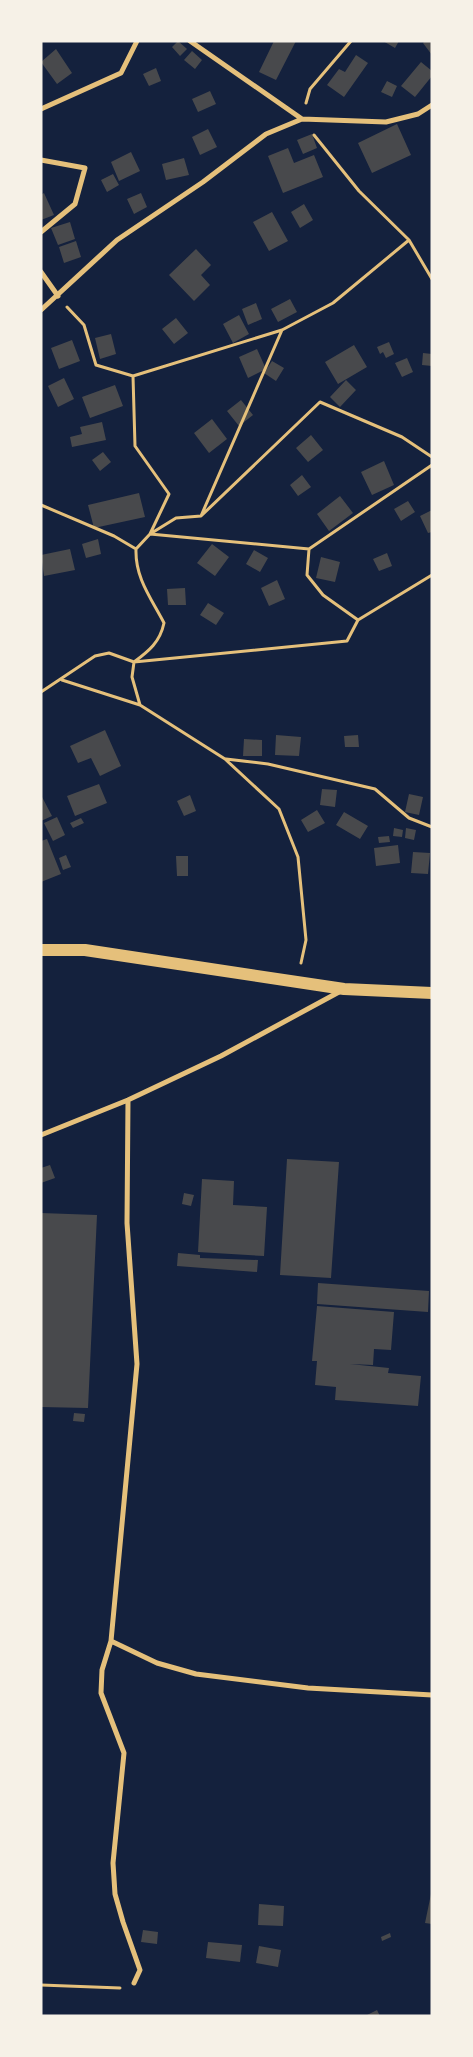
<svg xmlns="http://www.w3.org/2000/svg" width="473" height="2057" font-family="'Space Grotesk',sans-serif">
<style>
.building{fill:#48494c}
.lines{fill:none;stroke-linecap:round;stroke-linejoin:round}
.path{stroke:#e5c07b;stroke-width:3}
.minor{stroke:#e5c07b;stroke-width:5}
.primary{stroke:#e5c07b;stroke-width:12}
</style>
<rect width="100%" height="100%" fill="#14213d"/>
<path class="building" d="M178 41 187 49 180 56 172 47Z
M274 41H296L276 80 259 72Z
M383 41H399L395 48Z
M425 41H432V55L423 43Z
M56 49 72 73 57 84 41 62Z
M192 51 202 60 195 69 184 60Z
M356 55 368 63 344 97 327 85 339 69 345 72Z
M421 62 432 71V76L415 97 401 86Z
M156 68 161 81 149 86 143 74Z
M387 81 397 86 392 97 381 92Z
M210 91 216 104 198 112 192 99Z
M397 124 411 155 372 173 358 143Z
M208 129 217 147 200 155 192 137Z
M312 134 317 148 303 154 297 140Z
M288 148 294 163 314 155 323 177 283 193 268 156Z
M131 152 140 171 119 181 111 162Z
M184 158 189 175 166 180 162 164Z
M113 174 119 185 107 192 101 180Z
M44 193 54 215 41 220V195Z
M141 193 147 207 134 214 127 199Z
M304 204 313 220 300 228 291 212Z
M272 212 288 241 269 251 253 222Z
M70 222 75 239 58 245 51 228Z
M76 241 81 257 64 263 59 247Z
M196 249 211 265 201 275 210 285 194 301 169 275Z
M290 299 297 312 278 322 271 309Z
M256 303 262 319 248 325 242 309Z
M239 315 249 334 233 343 223 324Z
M176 318 188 333 174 344 162 329Z
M111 334 116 354 100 359 95 338Z
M72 340 80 361 59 369 51 348Z
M389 342 394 354 386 358 383 352 380 354 377 347Z
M354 345 367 367 338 384 325 362Z
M257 349 266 369 248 378 239 357Z
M423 353 432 354V366L422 365Z
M407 358 413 372 402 377 395 363Z
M272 361 284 368 276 381 264 373Z
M64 378 74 399 58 407 48 386Z
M346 380 356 390 340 407 330 397Z
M115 385 123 406 90 418 82 397Z
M241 400 253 415 239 426 227 411Z
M212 419 227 439 209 453 194 433Z
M102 422 106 440 72 447 70 437 82 434 80 427Z
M311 435 323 450 308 462 296 448Z
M103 452 111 462 100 471 92 460Z
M384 461 394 485 372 495 361 472Z
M302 475 311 487 298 496 290 485Z
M139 493 145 517 94 528 88 505Z
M340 496 353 513 329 531 317 514Z
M408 501 415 512 401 521 394 509Z
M432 510V532L428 533 420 516Z
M98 539 101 554 86 558 82 544Z
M212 544 229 557 215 576 197 563Z
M70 549 75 570 44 576 41 555Z
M254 550 268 558 260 572 246 564Z
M387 553 392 566 379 571 373 559Z
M321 557 340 562 335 582 316 578Z
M277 580 285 599 269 606 261 588Z
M185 588 186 605H168L167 589Z
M208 603 224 613 216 625 200 615Z
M105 730 121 766 100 776 91 758 78 763 70 746Z
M276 735 301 737 299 756 275 755Z
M358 735 359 747H345L344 736Z
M244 739 262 740V756H243Z
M99 784 107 803 75 816 67 796Z
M322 789 337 790 335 807 320 805Z
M409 794 423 797 419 815 405 812Z
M41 795 52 816 41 821Z
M190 795 196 811 184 816 177 801Z
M317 810 325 823 308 832 301 820Z
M344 812 368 826 360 839 336 825Z
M57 817 65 835 53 841 44 823Z
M81 818 84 823 73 828 70 823Z
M394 828 403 830 402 837 393 836Z
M406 828 416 830 414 840 405 838Z
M389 836 390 842 379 843 378 837Z
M47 839 61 874 41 882V841Z
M398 845 400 863 376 866 374 848Z
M413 852 430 853 428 874 411 873Z
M66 855 71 867 63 870 59 858Z
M176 856H188V876H177Z
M287 1159 339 1162 331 1278 280 1275Z
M50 1165 55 1178 41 1183V1168Z
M202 1179 234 1181 233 1205 267 1207 264 1256 198 1252Z
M184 1193 194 1195 191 1206 182 1204Z
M41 1213 97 1215 88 1408 41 1407Z
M178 1253 200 1255V1258L258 1260 257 1272 177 1266Z
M318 1283 429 1291 428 1312 317 1304Z
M317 1306 394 1312 391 1350 374 1349 373 1365 350 1364 389 1368 388 1373 421 1376 418 1406 335 1400 336 1387 315 1385 317 1361H312Z
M74 1413 85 1414 84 1422 73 1421Z
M431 1894H432V1924L425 1923Z
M259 1904 284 1906 283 1926 258 1925Z
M143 1930 158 1932 157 1944 141 1942Z
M390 1933 391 1937 382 1941 381 1937Z
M208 1942 242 1945 240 1962 206 1958Z
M259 1946 281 1950 278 1967 256 1963Z
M377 2010 380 2016H365Z"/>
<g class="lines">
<path class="path" d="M306 103 310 89 351 41
M314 135 359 191 409 240 432 279
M67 307 84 325 96 365 133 376 135 446 169 494 150 534 309 549 432 465
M282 330 201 516 320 402 402 437 432 457
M133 376 282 330 333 303 409 240
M41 505 114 536 136 549
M309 549 307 575 323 595 358 620 432 575
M62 680 140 705 225 759 279 809 298 857 306 940 301 963
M41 692 95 656 109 653 134 662 347 641 358 620
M140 705 132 677 134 662C149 651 160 642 164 623 151 598 135 578 136 549L150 534 176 518 201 516
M226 759 268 764 375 789 409 818 432 827
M41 1985 120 1988"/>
<path class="minor" d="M190 41 302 119
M41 109 121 73 137 41
M41 160 85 168 75 204 41 232
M41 272 58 296
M41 310 117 240 203 182 266 134 302 119 386 122 418 114 432 105
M128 1100 127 1223 137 1364 111 1641 102 1670 101 1693 124 1753 113 1863 115 1894 123 1922 140 1970 134 1983
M41 1135 128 1100 221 1056 339 992
M111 1641 157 1663 196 1674 308 1688 432 1695"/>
<path class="primary" d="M41 950H85L344 989 432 993"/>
</g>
<rect width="473" height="2057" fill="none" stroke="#f6f1e7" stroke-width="85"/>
</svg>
